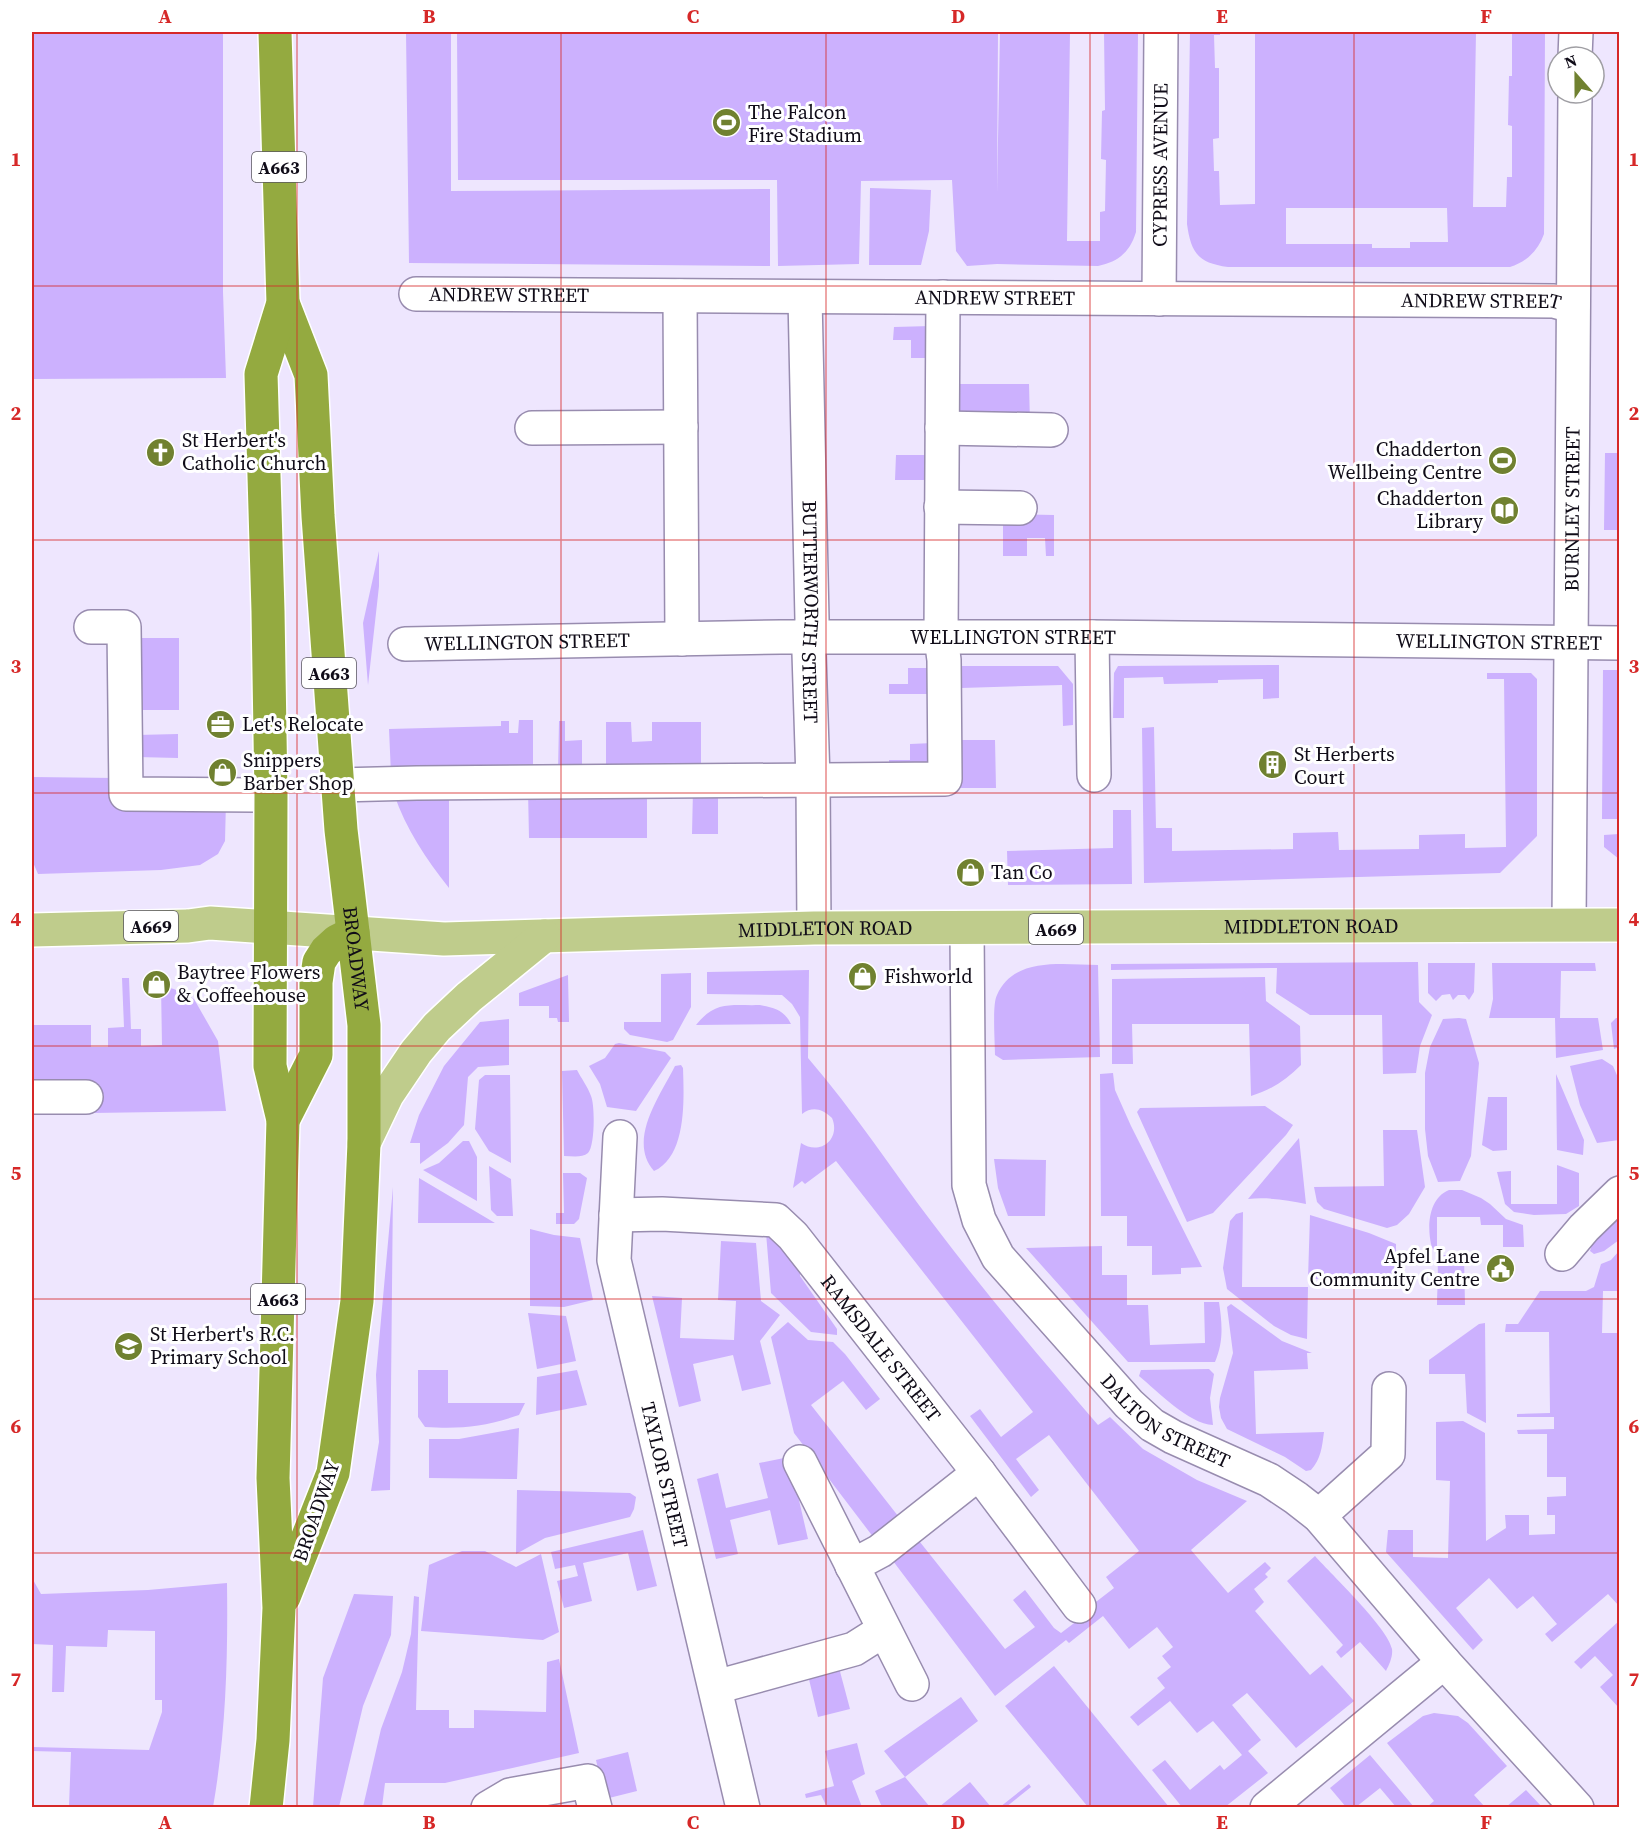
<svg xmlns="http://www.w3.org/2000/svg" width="1651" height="1839" font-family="'Source Serif 4',serif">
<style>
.green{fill:#ccb1fe;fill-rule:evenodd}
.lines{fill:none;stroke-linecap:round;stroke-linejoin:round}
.minor-casing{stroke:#988caf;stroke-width:36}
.major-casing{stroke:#fff;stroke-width:36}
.highway-casing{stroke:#fff;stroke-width:36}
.minor{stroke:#fff;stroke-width:33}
.major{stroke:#bfcc8c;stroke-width:33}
.highway{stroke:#94aa40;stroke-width:33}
.grid{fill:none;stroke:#d62828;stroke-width:1.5;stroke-opacity:0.55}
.labels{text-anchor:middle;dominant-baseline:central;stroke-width:6;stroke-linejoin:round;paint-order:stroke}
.shield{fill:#fff;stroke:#58555d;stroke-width:1.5}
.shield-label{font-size:18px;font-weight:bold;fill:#100c18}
.poi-label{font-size:20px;fill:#100c18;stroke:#fff;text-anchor:start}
.street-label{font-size:20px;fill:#100c18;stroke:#fff}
.neatline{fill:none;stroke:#d62828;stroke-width:2}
.grid-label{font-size:20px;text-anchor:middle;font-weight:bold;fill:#d62828}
</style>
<rect width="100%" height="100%" fill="#eee6fe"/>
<path class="green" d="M32 32H223V292L226 378 32 379Z
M406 32H451V191L770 189V266L409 263Z
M457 32H998L997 193 1000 32H1070L1067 241H1100V212L1105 211 1106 160 1101 159 1102 111 1105 110 1104 32H1138L1136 232C1130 252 1118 262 1098 266L997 264 967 266 956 251 952 180 861 181 859 264 778 266 777 180H458Z
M1190 32H1220V35H1214L1215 68H1219V138L1213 139 1214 171H1219L1220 205 1255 204V32H1476L1473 207H1506L1507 177H1512V126L1508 125 1509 76H1512V32H1545L1544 234C1538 251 1526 262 1510 267H1228C1198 263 1191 253 1187 224ZM1286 208H1447L1448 242H1410V248H1372V244H1286Z
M870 188 931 190 929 231 921 265H869Z
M931 326V358H911V340H893L894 327Z
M953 384H1029L1030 423 961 422Z
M1605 453H1619V530H1604Z
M896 455H932V480H895Z
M1003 514 1054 515V556H1046L1045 538H1027V556H1003Z
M379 551V586L368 685 363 623Z
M137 638H179V710H137Z
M1279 665V698L1263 699V679L1218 680V683L1164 684 1163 677 1124 678V718H1113L1114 673 1118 666Z
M961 666H1058L1073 684V725L1063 726 1062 685 961 688Z
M908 668H932L933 694H889V684H908Z
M1603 670H1619V819H1602Z
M1487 673H1531L1537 679V836L1500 873 1144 883 1142 728 1154 727 1156 828H1172V851L1293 849V833L1338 832 1339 850 1419 849V835L1465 834V848L1506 847 1504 679H1487Z
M519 720H533V773L391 774 389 729 501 726V721H509V733H518Z
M559 721H565V741L582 740V773L558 772Z
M606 722H631L632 742 652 741V722H701V772L606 773Z
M178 734V758L137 757V735Z
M952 740H995L996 788H953Z
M933 743V771H889V760H910V744Z
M32 777 115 778 226 801 225 841 218 854 200 865 161 870 38 874 32 860Z
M528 790 647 791V838H529Z
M693 790H718V834H692Z
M449 791V888C426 859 406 829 394 794Z
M1113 810H1131L1132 884 1008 885 1007 851 1113 848Z
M1619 834H1620L1619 859 1604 847V835Z
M1418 962 1419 1002 1432 1015 1420 1046 1416 1073 1383 1074 1382 1015H1310L1276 993 1277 968 1111 970V964Z
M1428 963H1475L1474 992 1469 1000 1465 995H1458L1453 1000 1450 994 1442 995 1436 1001 1428 993Z
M1492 963H1595L1596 971H1561L1560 1018H1598L1603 1050 1556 1058 1555 1018H1489L1493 999Z
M1098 965 1100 1057 1003 1060 995 1055C995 1043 992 1004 997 995 1014 956 1064 965 1098 965Z
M809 970 808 1058C854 1111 892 1170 934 1225 986 1294 1042 1360 1098 1425L1110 1417 1143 1449 1197 1480 1247 1501 1191 1550 1228 1593 1265 1562 1271 1568 1265 1574 1268 1577 1254 1589 1264 1602 1255 1611 1310 1675 1322 1665 1354 1701 1296 1748 1247 1693 1232 1705 1261 1740 1248 1751 1268 1773 1225 1807H1182L1152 1770 1165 1760 1190 1790 1220 1765 1224 1770 1242 1755 1213 1721 1197 1733 1170 1701 1138 1726 1130 1717 1165 1688 1157 1678 1171 1667 1162 1656 1173 1647 1157 1627 1129 1649 1103 1616 1069 1643 1066 1640 995 1696 890 1557 916 1537 1005 1649 1035 1627 1013 1600 1025 1590 1054 1628 1061 1633 1094 1608 1092 1605 1114 1588 1106 1577 1139 1551 1049 1435 1016 1459 1039 1490 1031 1497 970 1416 980 1409 1001 1437 1033 1412 836 1161 805 1184 802 1181 793 1188 801 1143C820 1156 841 1139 832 1118 822 1109 813 1106 802 1114L800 1017 792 1004 782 995 707 994V972Z
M691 973V1007L673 1040 667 1042 630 1035 624 1029V1022H661V974Z
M568 975 569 1022H558L557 1018H549V1006H519V993Z
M1265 977 1266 1001 1300 1026 1301 1065C1286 1080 1271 1090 1251 1096L1249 1024H1132L1133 1064H1112V979Z
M122 978H129L131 1029H141V1046L162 1045 161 986 174 989 194 999 218 1041 226 1111 92 1113V1087H32V1025H91V1047H108V1028L124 1027Z
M760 1005C775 1008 784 1010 791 1024L696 1025C716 1000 731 1006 760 1005Z
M1459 1018 1466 1019 1479 1063 1471 1156 1460 1181 1438 1182 1428 1156 1425 1129V1073L1430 1047 1443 1019Z
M1616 1018H1619V1047L1614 1049 1611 1023Z
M509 1019V1065L478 1067 468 1077 464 1125 448 1143 420 1164V1143H410L419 1115 444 1066 480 1022Z
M619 1043 665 1052 671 1058 636 1111 607 1107 600 1084 589 1066 605 1058 615 1044Z
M1602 1059 1613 1066 1619 1080V1140L1597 1143 1580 1105 1570 1066Z
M681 1065 683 1068C684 1099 687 1156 654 1171 627 1140 660 1096 675 1066Z
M577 1070C581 1078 588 1087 591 1096 595 1105 595 1146 588 1153 582 1158 572 1156 564 1156L562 1071Z
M1113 1073 1115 1090 1131 1126 1202 1267 1181 1268V1274L1152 1275V1246H1127V1216H1101L1100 1074Z
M1556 1074 1584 1140 1583 1155 1557 1150Z
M485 1075H510L511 1163 489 1151 475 1129 479 1080Z
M1488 1097H1507V1150L1493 1151 1482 1145Z
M1265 1106 1293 1125 1286 1135 1213 1213 1187 1222 1137 1112 1140 1108Z
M1383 1130H1417L1425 1187 1409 1214 1397 1225 1387 1228 1324 1209 1317 1202 1314 1187 1384 1186Z
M1299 1138 1306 1204C1287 1200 1268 1197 1248 1199Z
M463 1141H469L477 1157V1201L423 1170 439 1163Z
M994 1159 1046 1160 1045 1216H1008L998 1188Z
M1557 1165 1579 1173V1206L1566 1214 1534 1215 1514 1212 1505 1204 1497 1172 1511 1171V1204H1557Z
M489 1166 511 1179 513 1216H497L491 1210Z
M563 1173H580L587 1178 579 1219 574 1224H556V1213H564Z
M419 1178 495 1223H418Z
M393 1187 390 1490 371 1491 379 1442 376 1375Z
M1449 1190H1462L1481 1198 1490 1204 1506 1219 1523 1225 1524 1247H1503V1225H1481L1480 1217H1437V1255H1464L1465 1305H1437C1437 1289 1439 1272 1437 1257 1436 1252 1432 1249 1431 1244 1427 1225 1429 1198 1449 1190Z
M1243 1212 1242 1287H1308L1307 1339 1291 1335 1274 1326 1227 1289 1223 1268 1230 1221 1236 1214Z
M1310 1215 1369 1233 1396 1244V1279H1308Z
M1619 1215V1240L1604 1251 1594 1254 1590 1251 1595 1236Z
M530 1229 554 1235 580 1238 593 1300 564 1307 530 1306Z
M766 1233 801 1262 800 1276 837 1329V1335L811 1332 771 1293Z
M721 1241 756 1243 761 1301 780 1315 760 1341 771 1384 742 1391 733 1355 693 1364 701 1401 679 1407 652 1296 682 1298 680 1338 734 1340 736 1301 718 1300Z
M1102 1246V1275H1127V1305H1148L1150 1345 1205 1343 1204 1302H1219C1222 1323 1224 1341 1215 1362H1128L1026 1248Z
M1619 1251V1291H1603L1602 1333H1619V1606L1608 1594 1552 1642 1545 1634 1557 1624 1533 1596 1517 1609 1489 1578 1456 1608 1483 1640 1473 1650 1386 1552 1388 1530H1413V1557L1448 1558 1450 1481 1436 1480V1422L1463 1421 1485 1433 1486 1541 1506 1528 1505 1515H1529V1535L1555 1534V1515H1547V1497L1566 1496V1477H1547V1434H1518L1517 1430 1554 1429V1417H1517V1414L1550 1413 1549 1332H1505L1506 1324H1518L1540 1291H1586L1594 1287 1601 1264 1611 1260Z
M1231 1304 1282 1341 1312 1353H1307L1308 1369 1254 1371 1256 1434 1324 1432C1322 1447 1321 1459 1311 1470L1306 1471 1285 1457 1227 1429 1221 1418 1219 1407 1220 1398 1233 1353 1227 1307Z
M528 1313 566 1316 576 1361 537 1369Z
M788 1322 808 1340 833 1342 845 1354 880 1399 866 1410 843 1381 811 1405 902 1521 877 1542 794 1433 771 1337Z
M1485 1323 1486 1423 1467 1413 1465 1374H1429V1360L1479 1324Z
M1209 1369 1214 1374 1210 1398 1213 1425C1189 1424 1157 1391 1139 1376L1141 1370Z
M418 1370H448V1403H525L519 1415C484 1427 462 1429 425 1427L418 1417Z
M577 1370 587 1405 536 1415 537 1377Z
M519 1428 517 1479 429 1478V1439H459Z
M789 1457 808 1539 778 1545 770 1510 730 1520 738 1554 716 1559 697 1479 718 1473 726 1508 768 1498 759 1463Z
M517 1490 630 1493 636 1497 634 1509 630 1517 545 1538 516 1554Z
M643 1530 657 1586 637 1591 628 1553 583 1563 592 1601 564 1608 557 1581 578 1576 575 1565 555 1569 551 1552Z
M462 1551H485L516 1567 541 1554 559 1632 543 1640 421 1631 429 1565Z
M1315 1556C1332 1575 1388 1628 1392 1649 1393 1657 1389 1665 1386 1671L1360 1642 1341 1658 1336 1652 1343 1645 1287 1581Z
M32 1578 41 1594 148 1590 227 1583C228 1659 226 1733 213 1807H69L71 1752 32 1751V1747L149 1750 162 1712V1700H155V1631L108 1630 107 1647 66 1646 64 1692H52L53 1645 32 1644Z
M354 1594 393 1596 391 1635 363 1706 339 1807H313L323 1678Z
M414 1596 419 1597 416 1710H449V1728H474V1710L546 1712 547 1662 559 1659 579 1753 445 1783H385L382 1807H363L381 1729 402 1672 411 1634Z
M1619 1621V1708L1600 1687 1613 1675 1595 1656 1581 1669 1574 1662Z
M838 1664 850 1709 818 1717 807 1671Z
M1054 1666 1169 1807H1088L1005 1706Z
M961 1697 978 1721 905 1777 930 1807H882L875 1791 905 1777 884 1751Z
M1434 1713 1458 1716 1468 1723 1507 1766 1474 1795 1485 1807H1427L1434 1801 1387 1743 1423 1716Z
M857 1743 865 1774 852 1781 862 1807H827L821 1795 806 1798 805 1794 834 1786 825 1751Z
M628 1752 637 1791 605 1799 596 1760Z
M1370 1755 1414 1807H1396L1380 1788 1356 1807H1346L1330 1788Z
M970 1782 991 1807H939Z
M1029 1784 1031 1787 1006 1807H1000Z
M1526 1790 1542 1807H1506Z"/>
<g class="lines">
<defs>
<g id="minor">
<path d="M1575 57 1576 32"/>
<path id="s1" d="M416 294 1554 301 1573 306"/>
<path d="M680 296 682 639"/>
<path id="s2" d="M805 297 812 620 809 653 813 780 814 928"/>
<path id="s3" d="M1159 299 1161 32"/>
<path d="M532 428 681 427"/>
<path d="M942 428 1051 430"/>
<path d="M941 507 1020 508"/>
<path d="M91 627H124L126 794 271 795"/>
<path d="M1092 637 1094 775"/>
<path id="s4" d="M405 644 781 637H1092L1620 643"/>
<path d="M338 785 417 783 945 779 944 660 941 637 943 297"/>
<path id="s5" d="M1569 925 1575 93"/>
<path id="s6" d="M967 928 969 1185 979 1220 998 1257 1129 1404 1152 1425 1173 1437 1269 1480 1296 1498 1319 1516 1444 1662 1577 1808"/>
<path d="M32 1097H86"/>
<path id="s7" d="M620 1137 614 1260 743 1808"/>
<path id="s8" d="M616 1215 662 1214 776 1220 793 1236 979 1473 1079 1606"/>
<path d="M1562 1254 1584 1228 1620 1193"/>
<path d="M800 1462 912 1684"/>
<path d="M1319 1516 1388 1454 1389 1389"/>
<path d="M852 1566 880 1551 979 1473"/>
<path d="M716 1687 854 1649 884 1630"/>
<path d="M488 1808 510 1795 588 1781 595 1808"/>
<path d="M1267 1808 1444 1662"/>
</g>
<g id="major">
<path id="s9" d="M32 930 188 926 210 923 444 939 814 928 1620 925"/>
<path d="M364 1143 387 1095 416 1052 437 1027 469 997 544 936"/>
</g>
<g id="highway">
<path id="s10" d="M283 303 311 375 318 516 341 830 364 1025V1143L357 1301 333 1473 284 1597"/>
<path d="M283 1120 316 1055V982L319 962 326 951 337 941 353 933"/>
<path d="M266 1808 273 1740 279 1608 273 1478 283 1120 270 1066 271 795 268 611 261 374 283 303 275 32"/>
</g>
</defs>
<use href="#minor" class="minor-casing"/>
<use href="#major" class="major-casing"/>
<use href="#highway" class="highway-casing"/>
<use href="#minor" class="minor"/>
<use href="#major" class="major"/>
<use href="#highway" class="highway"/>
</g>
<path class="grid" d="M297 32V1808M561 32V1808M826 32V1808M1090 32V1808M1354 32V1808M32 286H1620M32 540H1620M32 793H1620M32 1046H1620M32 1299H1620M32 1553H1620"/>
<defs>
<symbol id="stadium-disc" viewBox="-11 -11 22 22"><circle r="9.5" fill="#708130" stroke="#fff"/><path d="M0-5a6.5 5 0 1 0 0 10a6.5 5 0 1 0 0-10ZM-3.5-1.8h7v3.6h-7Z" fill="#fff"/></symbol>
<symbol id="church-disc" viewBox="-11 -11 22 22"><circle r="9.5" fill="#708130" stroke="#fff"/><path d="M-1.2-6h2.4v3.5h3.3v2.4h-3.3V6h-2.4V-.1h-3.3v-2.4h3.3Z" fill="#fff"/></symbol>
<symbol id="library-disc" viewBox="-11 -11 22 22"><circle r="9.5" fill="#708130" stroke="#fff"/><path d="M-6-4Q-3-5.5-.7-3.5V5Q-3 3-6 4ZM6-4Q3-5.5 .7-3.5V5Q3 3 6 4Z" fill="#fff"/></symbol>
<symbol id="office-disc" viewBox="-11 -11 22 22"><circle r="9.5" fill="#708130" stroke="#fff"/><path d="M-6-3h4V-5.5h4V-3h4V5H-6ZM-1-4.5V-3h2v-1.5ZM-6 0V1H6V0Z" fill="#fff"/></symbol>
<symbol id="building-disc" viewBox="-11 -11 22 22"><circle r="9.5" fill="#708130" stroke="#fff"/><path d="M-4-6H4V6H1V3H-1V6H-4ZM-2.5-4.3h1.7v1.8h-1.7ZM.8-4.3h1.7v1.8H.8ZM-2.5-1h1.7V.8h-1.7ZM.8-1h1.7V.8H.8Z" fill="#fff"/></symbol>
<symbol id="shop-disc" viewBox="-11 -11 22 22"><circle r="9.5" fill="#708130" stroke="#fff"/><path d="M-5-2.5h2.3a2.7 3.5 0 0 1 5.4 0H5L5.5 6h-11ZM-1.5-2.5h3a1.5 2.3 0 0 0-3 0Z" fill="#fff"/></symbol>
<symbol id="civic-disc" viewBox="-11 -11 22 22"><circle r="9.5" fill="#708130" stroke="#fff"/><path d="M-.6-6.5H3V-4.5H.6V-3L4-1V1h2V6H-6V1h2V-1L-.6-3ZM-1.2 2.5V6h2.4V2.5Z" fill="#fff"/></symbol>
<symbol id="school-disc" viewBox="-11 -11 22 22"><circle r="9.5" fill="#708130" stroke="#fff"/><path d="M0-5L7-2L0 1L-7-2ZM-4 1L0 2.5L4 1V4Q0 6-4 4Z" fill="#fff"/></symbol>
</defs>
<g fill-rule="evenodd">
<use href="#stadium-disc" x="710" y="106" width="33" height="33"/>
<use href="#church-disc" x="144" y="436" width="33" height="33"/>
<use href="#stadium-disc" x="1486" y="444" width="33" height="33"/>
<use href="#library-disc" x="1488" y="494" width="33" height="33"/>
<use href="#office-disc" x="204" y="708" width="33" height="33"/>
<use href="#building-disc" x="1256" y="748" width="33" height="33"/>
<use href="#shop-disc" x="206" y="756" width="33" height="33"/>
<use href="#shop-disc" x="954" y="856" width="33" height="33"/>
<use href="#shop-disc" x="846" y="960" width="33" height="33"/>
<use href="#shop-disc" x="140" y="968" width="33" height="33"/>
<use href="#civic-disc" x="1484" y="1252" width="33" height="33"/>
<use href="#school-disc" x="112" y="1330" width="33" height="33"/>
</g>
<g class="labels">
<g class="shield">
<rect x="252" y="152" width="54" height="30" rx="4.5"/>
<rect x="302" y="658" width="54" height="30" rx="4.5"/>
<rect x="124" y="911" width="54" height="30" rx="4.5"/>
<rect x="1029" y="914" width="54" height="30" rx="4.5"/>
<rect x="251" y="1284" width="54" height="30" rx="4.5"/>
</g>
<g class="shield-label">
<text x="279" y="167">A663</text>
<text x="329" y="673">A663</text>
<text x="151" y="926">A669</text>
<text x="1056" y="929">A669</text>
<text x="278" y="1299">A663</text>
</g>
<g class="poi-label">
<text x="748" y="112">The Falcon<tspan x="748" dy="23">Fire Stadium</tspan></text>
<text x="182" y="440">St Herbert's<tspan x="182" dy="23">Catholic Church</tspan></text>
<text x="1482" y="449" text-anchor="end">Chadderton<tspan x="1482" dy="23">Wellbeing Centre</tspan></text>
<text x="1483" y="498" text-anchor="end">Chadderton<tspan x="1483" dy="23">Library</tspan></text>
<text x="242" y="724">Let's Relocate</text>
<text x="1294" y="754">St Herberts<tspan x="1294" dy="23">Court</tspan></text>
<text x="243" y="760">Snippers<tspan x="243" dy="23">Barber Shop</tspan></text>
<text x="991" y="872">Tan Co</text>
<text x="177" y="972">Baytree Flowers<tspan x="177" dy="23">&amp; Coffeehouse</tspan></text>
<text x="884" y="976">Fishworld</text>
<text x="1480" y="1256" text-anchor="end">Apfel Lane<tspan x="1480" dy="23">Community Centre</tspan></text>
<text x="150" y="1334">St Herbert's R.C.<tspan x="150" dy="23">Primary School</tspan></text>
</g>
<g class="street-label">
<text stroke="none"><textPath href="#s3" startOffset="134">CYPRESS AVENUE</textPath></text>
<text stroke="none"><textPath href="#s1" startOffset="93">ANDREW STREET</textPath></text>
<text stroke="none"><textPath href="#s1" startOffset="579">ANDREW STREET</textPath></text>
<text stroke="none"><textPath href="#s1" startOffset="1065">ANDREW STREET</textPath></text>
<text stroke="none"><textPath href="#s5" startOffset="416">BURNLEY STREET</textPath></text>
<text stroke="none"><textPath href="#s2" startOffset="315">BUTTERWORTH STREET</textPath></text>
<text stroke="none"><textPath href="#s4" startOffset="608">WELLINGTON STREET</textPath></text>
<text stroke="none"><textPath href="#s4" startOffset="122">WELLINGTON STREET</textPath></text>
<text stroke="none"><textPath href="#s4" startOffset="1094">WELLINGTON STREET</textPath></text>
<text stroke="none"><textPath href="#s9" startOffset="1280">MIDDLETON ROAD</textPath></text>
<text stroke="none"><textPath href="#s9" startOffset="794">MIDDLETON ROAD</textPath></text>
<text stroke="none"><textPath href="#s10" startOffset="663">BROADWAY</textPath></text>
<text stroke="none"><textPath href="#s8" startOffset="326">RAMSDALE STREET</textPath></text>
<text stroke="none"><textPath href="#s6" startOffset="572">DALTON STREET</textPath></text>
<text stroke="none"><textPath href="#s7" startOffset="344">TAYLOR STREET</textPath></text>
<text transform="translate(316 1511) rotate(-71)">BROADWAY</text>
</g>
</g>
<rect width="1651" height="1839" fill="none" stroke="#ffffff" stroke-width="66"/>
<g transform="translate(1576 75) rotate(339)"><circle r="28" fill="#ffffff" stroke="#9f9ea3" stroke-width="1.5"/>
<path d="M0-4.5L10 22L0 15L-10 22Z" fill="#708130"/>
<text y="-9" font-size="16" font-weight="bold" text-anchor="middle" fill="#100c18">N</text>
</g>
<rect x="33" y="33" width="1585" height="1773" class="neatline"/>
<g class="grid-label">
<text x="165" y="23">A</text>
<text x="429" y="23">B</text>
<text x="693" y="23">C</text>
<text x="958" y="23">D</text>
<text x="1222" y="23">E</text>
<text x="1486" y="23">F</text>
<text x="16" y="166">1</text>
<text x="1634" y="166">1</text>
<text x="16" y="420">2</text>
<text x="1634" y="420">2</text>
<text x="16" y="673">3</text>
<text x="1634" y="673">3</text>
<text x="16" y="926">4</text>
<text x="1634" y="926">4</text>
<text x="16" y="1180">5</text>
<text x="1634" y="1180">5</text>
<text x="16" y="1433">6</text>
<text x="1634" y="1433">6</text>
<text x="16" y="1686">7</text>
<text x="1634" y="1686">7</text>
<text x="165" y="1829">A</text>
<text x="429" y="1829">B</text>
<text x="693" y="1829">C</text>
<text x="958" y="1829">D</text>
<text x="1222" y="1829">E</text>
<text x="1486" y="1829">F</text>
</g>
</svg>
